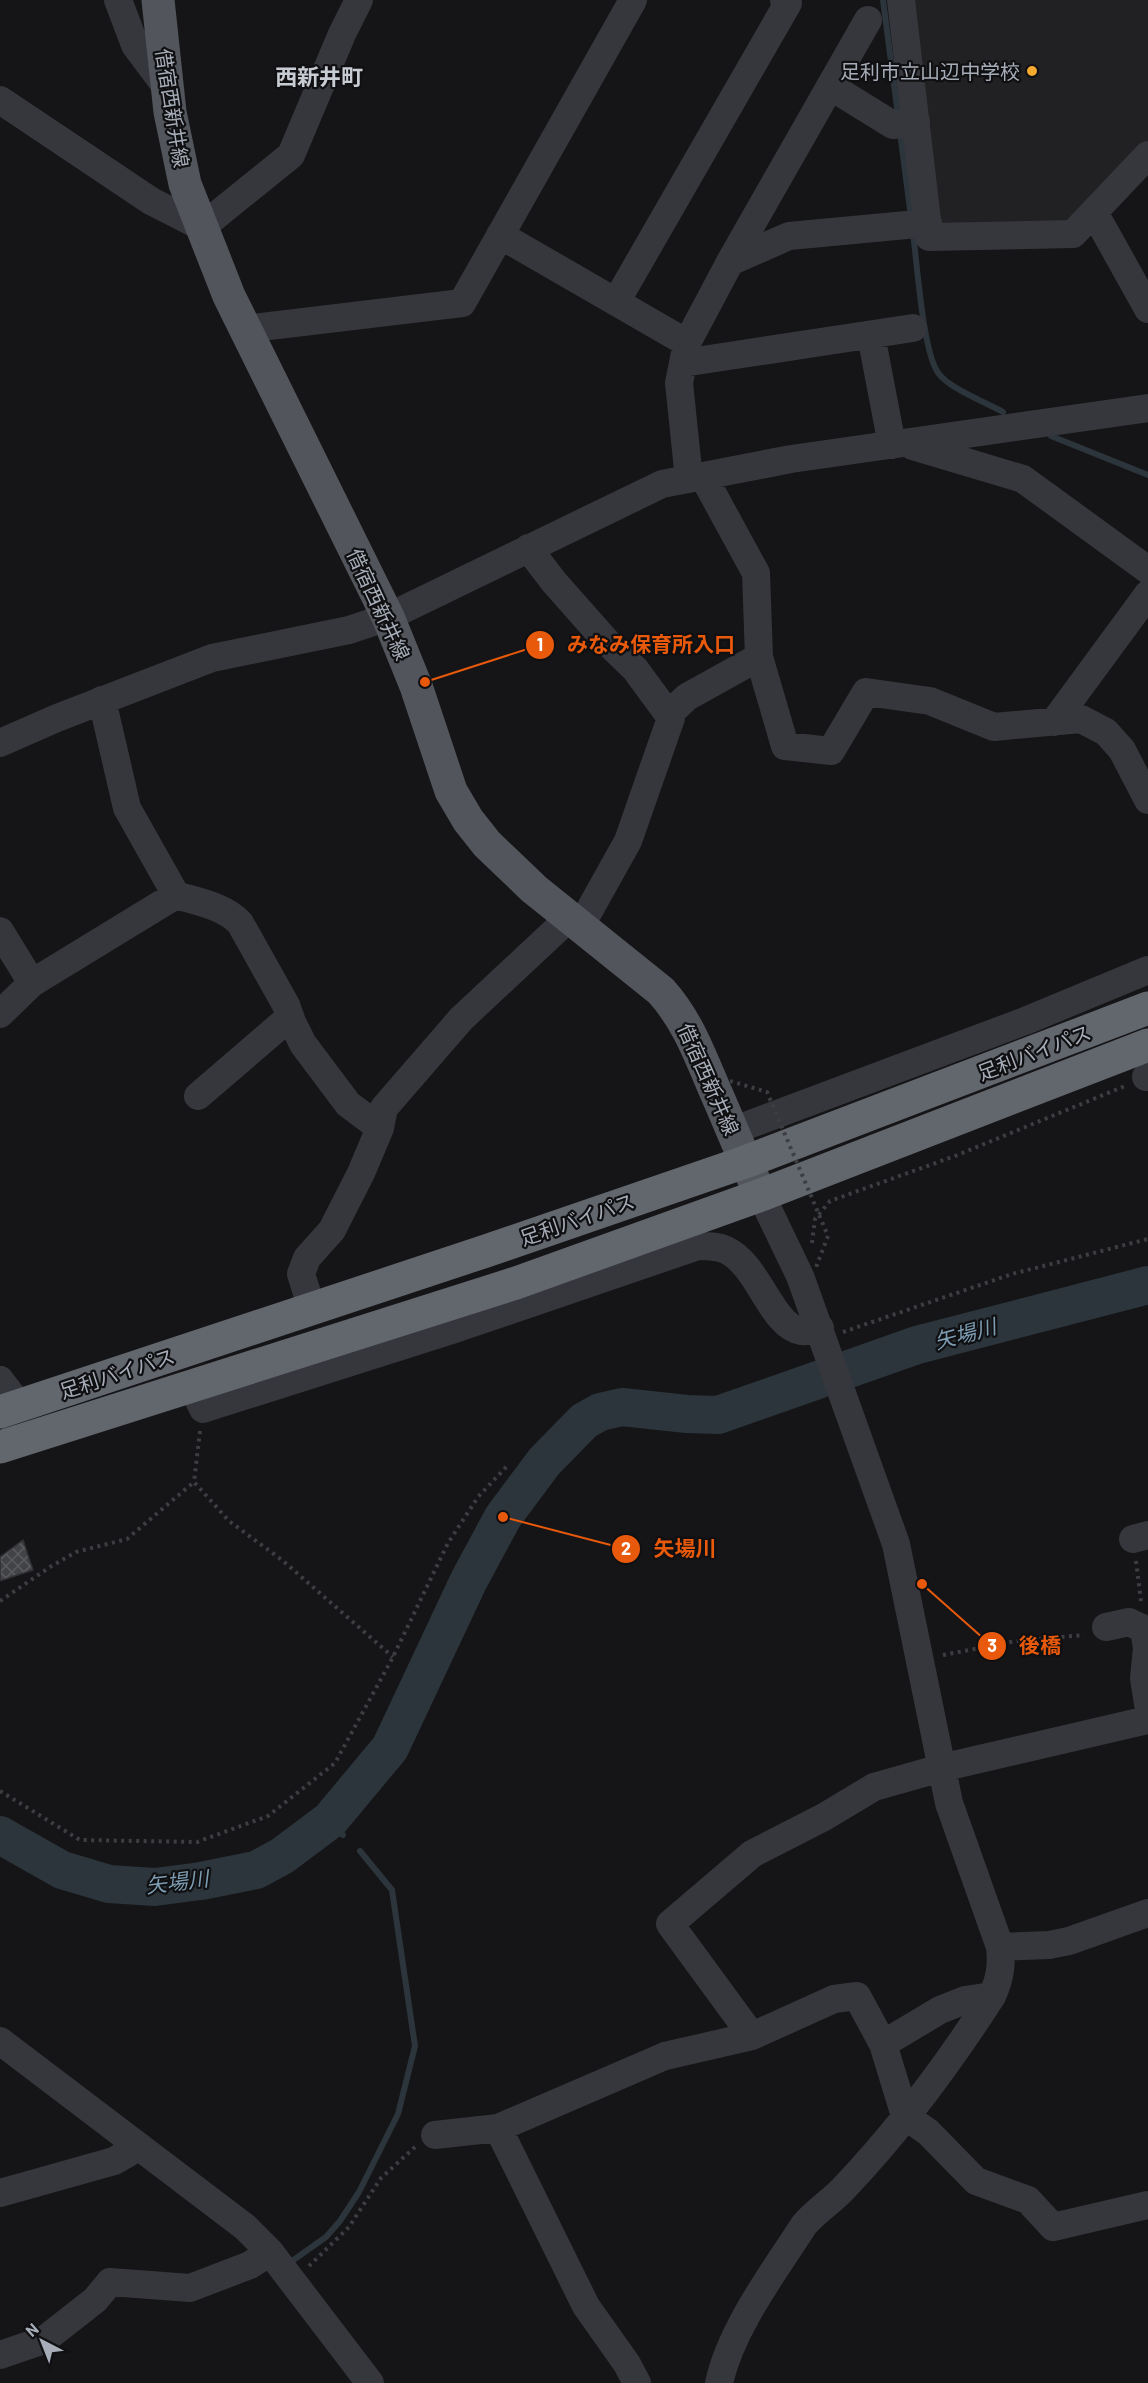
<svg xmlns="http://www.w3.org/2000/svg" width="1148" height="2383" font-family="Barlow,'Noto Sans JP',sans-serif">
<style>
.built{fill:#212124}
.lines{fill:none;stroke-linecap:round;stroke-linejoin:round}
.stream{stroke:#2b353b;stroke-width:6}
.river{stroke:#2b353b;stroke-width:38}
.building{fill:url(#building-cross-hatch);stroke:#2f2f33;stroke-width:1.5}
.path{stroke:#3c3e43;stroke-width:4;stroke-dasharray:3 4.5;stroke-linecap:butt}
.minor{stroke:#36373c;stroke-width:28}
.major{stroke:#52555b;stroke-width:33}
.highway{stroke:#62666d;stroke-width:33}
.path-bridge{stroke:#3c3e43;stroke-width:4;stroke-dasharray:3 4.5;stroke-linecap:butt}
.poi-dot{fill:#f5a92f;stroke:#101012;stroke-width:2}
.labels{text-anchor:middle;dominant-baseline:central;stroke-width:4.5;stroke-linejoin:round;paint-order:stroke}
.poi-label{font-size:20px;fill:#a7adb8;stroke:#101012;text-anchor:end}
.street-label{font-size:20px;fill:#a7adb8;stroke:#101012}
.water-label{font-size:21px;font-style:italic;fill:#7d9db3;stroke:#101012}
.quarter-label{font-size:22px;font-weight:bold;fill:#c8ccd3;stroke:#101012}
.leader{fill:none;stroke:#e8590c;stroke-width:2}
.callout-dot{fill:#e8590c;stroke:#101012;stroke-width:2}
.mark-label{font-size:18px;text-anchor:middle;font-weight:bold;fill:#fff}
.callout-label{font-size:21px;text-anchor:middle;font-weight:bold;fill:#e8590c;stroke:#101012;stroke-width:4.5;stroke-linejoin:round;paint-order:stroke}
</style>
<defs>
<pattern id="building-cross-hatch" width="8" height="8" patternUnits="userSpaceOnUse" patternTransform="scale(1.5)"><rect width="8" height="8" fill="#414347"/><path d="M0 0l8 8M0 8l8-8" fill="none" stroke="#5a5b5f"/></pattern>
</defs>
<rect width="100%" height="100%" fill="#151517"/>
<path class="built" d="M908 0H1148V142L1071 225 933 223Z"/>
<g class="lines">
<path class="stream" d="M883 0 898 115
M900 132 911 217
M913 233C917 262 923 355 939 374 949 388 987 403 1003 412
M1051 436 1148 475
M330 1820 343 1835
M292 2261 326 2237 340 2221 359 2192 398 2114 415 2046 392 1890 360 1851"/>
<path class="river" d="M0 1835 62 1870 109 1884 155 1887 201 1881 256 1870 282 1856 330 1820 390 1748 469 1580 503 1517 544 1462 584 1421 600 1412 622 1407 687 1414 718 1415 917 1345 1148 1285"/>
</g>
<path class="building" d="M23 1540 33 1570 0 1581V1557Z"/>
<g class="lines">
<path class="path" d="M812 1243 815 1219 830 1201 955 1156 1125 1086
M843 1332 1012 1274 1148 1239
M200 1431 194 1482 229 1521 282 1560 393 1657
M1136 1561 1141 1601
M0 1601 50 1567 76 1552 127 1539 194 1482
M943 1655 1016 1641 1084 1635
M0 1791 80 1840 197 1842 268 1816 335 1763 393 1657 448 1543 478 1497 508 1465
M309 2266 349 2227 381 2178 415 2147"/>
<path class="minor" d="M118 0 135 45 168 89
M901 0 929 237 1073 234 1148 155
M830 86 893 125 916 122
M0 100 151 201 202 227 291 155 342 34 359 0
M1094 212 1148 309
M500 235 687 343
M730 262 789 236 928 223
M616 302 788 3 784 0
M245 329 462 303 633 0
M871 335 892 445
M683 363 913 328
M913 446 1023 479 1148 570
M703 476 756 573 759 657
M689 479 679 383 687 343 730 262 868 20
M528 548 554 582 608 643 635 669 671 718 628 841 580 927
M102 700 127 808 176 895C198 902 224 906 240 923L286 1005 292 1022 303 1044 348 1104 380 1128
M669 714 687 697 759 657 785 746 831 751 866 692 930 701 994 727 1081 719 1106 732 1122 750 1148 800
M1054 722 1148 594
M0 743 57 718 212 658 349 630 388 617 662 484 791 459 1148 408
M0 931 32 983
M0 1014 32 983 176 895
M1146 1077H1148
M198 1096 290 1017
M732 1131 1025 1021 1148 970
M312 1309 301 1274 307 1258 332 1230 361 1173 380 1128 384 1108 461 1019 569 918
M0 1380 20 1406
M192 1386 203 1409 452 1330 698 1246C707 1246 718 1246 726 1250 759 1265 771 1326 801 1331 807 1332 814 1330 820 1328
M1133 1539 1148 1535
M1106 1627 1129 1622 1144 1629 1147 1648 1144 1678 1148 1704
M1000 1947 1049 1945 1069 1941 1148 1913
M752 2036 670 1924 752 1854 824 1817 874 1787 941 1768 1148 1720
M0 2041 245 2227 270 2252 370 2383
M883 2044 940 2010 965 2000 992 1996
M498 2128 665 2056 752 2036 834 1999 857 1996 883 2044 905 2116 928 2132 976 2181 1028 2200 1053 2227 1148 2205
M435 2135 498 2128 586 2306 627 2364 637 2383
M0 2193 114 2161 128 2153 137 2145
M0 2355 44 2340 95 2300 110 2282 190 2288 250 2265 270 2252
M719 2383C731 2328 774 2272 804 2225 816 2211 832 2201 844 2188 899 2130 949 2063 992 1996 1000 1979 1002 1965 1000 1947L949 1803 896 1544 800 1276 761 1195"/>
<path class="major" d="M158 0 170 112 185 184 229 296 388 617 416 686 451 791 468 820 487 844 509 865 534 889 661 991C687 1020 699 1053 714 1088 730 1124 744 1160 761 1195"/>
<path class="highway" d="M0 1412 486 1251 745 1162 1148 1008
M0 1447 516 1283 761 1195 1148 1045"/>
<path class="path-bridge" d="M730 1081 767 1092 828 1236 815 1270"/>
</g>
<circle class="poi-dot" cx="1032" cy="71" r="6"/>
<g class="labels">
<g class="poi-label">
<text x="1020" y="71">足利市立山辺中学校</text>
</g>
<g class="street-label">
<text transform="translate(173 108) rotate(81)">借宿西新井線</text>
<text transform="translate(379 604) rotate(65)">借宿西新井線</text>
<text transform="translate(1034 1052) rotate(-21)">足利バイパス</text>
<text transform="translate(709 1079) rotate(66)">借宿西新井線</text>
<text transform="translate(577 1219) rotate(-19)">足利バイパス</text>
<text transform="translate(117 1373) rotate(-18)">足利バイパス</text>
</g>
<g class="water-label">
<text transform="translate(965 1333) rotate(-15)">矢場川</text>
<text transform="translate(177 1881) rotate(-7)">矢場川</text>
</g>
<g class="quarter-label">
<text x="319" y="76">西新井町</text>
</g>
</g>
<path class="leader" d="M425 682L540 645M503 1517L626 1549M922 1584L992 1646"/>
<g class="callout-dot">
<circle cx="425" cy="682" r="6"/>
<circle cx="503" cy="1517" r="6"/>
<circle cx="922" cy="1584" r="6"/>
<circle cx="540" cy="645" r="15"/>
<circle cx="626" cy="1549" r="15"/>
<circle cx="992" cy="1646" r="15"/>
</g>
<g class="mark-label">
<text x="540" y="651">1</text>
<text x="626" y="1555">2</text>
<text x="992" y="1652">3</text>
</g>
<g class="callout-label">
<text x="651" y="652">みなみ保育所入口</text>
<text x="685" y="1556">矢場川</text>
<text x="1040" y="1653">後橋</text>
</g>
<g transform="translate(42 2341) rotate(318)" stroke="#101012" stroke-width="4.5" paint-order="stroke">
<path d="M0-4.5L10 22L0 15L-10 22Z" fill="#a7adb8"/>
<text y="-9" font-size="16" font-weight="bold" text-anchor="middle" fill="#a7adb8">N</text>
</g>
</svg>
